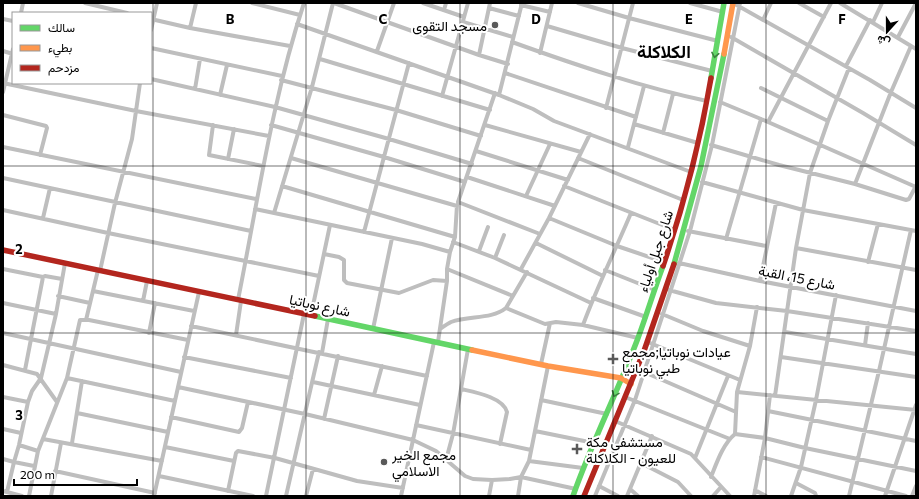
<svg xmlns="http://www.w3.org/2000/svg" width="919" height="499" font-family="Commissioner,Vazirmatn,sans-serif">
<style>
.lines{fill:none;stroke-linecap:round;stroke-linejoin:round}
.street{stroke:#bebebe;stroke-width:4}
.fast{stroke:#63d668;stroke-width:5.5}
.slow{stroke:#ff974d;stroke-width:5.5}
.jam{stroke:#b3261e;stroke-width:5.5}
.oneway{stroke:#3b803e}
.grid{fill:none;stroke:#000;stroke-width:1;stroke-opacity:0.55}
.poi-dot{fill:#595959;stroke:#fff;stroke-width:1.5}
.labels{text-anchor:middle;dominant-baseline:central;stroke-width:4;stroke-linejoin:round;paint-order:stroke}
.poi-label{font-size:14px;fill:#000;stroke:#fff;text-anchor:start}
.street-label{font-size:14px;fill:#000;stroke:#fff}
.district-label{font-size:18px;font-weight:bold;fill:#000;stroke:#fff}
.grid-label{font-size:13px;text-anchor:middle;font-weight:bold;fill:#000;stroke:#fff;stroke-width:4;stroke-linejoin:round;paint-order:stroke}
</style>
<rect width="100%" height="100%" fill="#fff"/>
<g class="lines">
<path class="street" d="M85 3 127 13
M252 3 300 15
M334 3 479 55 508 64
M423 3 464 17
M578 3 629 18 718 41
M690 3 723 12
M733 3 870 80 916 108
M799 3 824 17
M840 3 916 49
M521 5 550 12
M489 8 519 16
M444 10 446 3
M21 13 23 3
M3 19 13 21
M151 19 190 28 290 46
M763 20 771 3
M463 22 513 37
M873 22 882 3
M297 24 499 95 533 109 554 121 691 172
M547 26 622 48 712 71
M190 28 196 3
M151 30 157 3
M731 37 863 113 916 145
M898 37 916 3
M512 42C576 65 641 87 707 101
M151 48 282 76
M3 51 13 54
M377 51 394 3
M540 53 552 3
M479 55 490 3
M320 59 490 110
M846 66 870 20
M505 73 636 117
M151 79 275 107 389 139 472 164
M281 80 396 110 481 136
M3 83 136 111 269 136
M761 88 828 121
M195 89 200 59
M3 92 13 49
M495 93 458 202 540 234
M220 95 227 65
M499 95 522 3
M442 96 468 3
M720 102 761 119 916 187
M606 108 633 3
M3 115 46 126 47 128 40 155
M768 122 831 3
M634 124 698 143
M213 125 209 155 263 166
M271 125 384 157 465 182
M485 125 581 152
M663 133 673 94
M711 145 779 165 855 184 906 200 909 199 916 186
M3 147 256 199
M628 147 644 86
M476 151 568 180
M291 158 457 206
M578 158 683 200
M228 159 234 129
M467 177 555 206
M3 178 251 231
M702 182 803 210 916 231
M855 184 891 92 911 46
M282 186 455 237
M564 186 675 230
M526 196 550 144
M255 209 422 244 450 252
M3 210 108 233 319 276
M274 213 312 87 333 3
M43 218 50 188
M549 218 617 246 664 262
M688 231 766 246
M364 232 409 63
M726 239 761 119
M453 242 495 258 591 303
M536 243 603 276
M796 248 916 270
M479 251 488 227
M324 254 339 257 344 260V280L347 283 399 293 433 280 447 281
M495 258 504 235
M868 262 878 224
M679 263 760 281 916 311
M3 269 43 277 45 276 62 279
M447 269 513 296
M521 269 549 218 590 134
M605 270 655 290
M100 271 115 203 132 139 140 83
M760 281 776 203
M669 290 716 303 787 311 916 331
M93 291 194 311
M58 296 90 303
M593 298 646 317
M238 300C258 200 272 100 304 3
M143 301 147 281
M3 303 56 314
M506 308 545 324 556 322 583 325 638 338
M662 314 703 331 750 346
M311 315 330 225
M86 320 98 270
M583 325C597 287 615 251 631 213
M191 326 427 376
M373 329 392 238
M440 329C443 327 447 324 451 322 469 315 491 320 506 308L527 272
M785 332 916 354
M3 333 181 372
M149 333 155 303
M236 335 241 301
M438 342 447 281V269L450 252 455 237 457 205
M650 343 740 380
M865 345 868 323
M322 353 328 319
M184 357 291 378
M781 357 916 377
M541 364 550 323
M3 365 37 374 57 402
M637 369 736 412
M25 370 43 277
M67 378 175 401
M313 382 420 405
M178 387 305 414 413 440 436 451 465 476 473 479 492 480 510 479 521 477 576 489
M461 389C474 392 503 397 507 412L500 444
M737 392 916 410
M374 395 382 366
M775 396 796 248 810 173 828 121 849 68
M3 397 28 402
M625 397 730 439
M541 400 607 414
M768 411 916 441
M77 413 168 432
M171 417 239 432 242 428 248 402
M324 419 338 356
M615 421 691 454 730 496
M416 425 531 450
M3 429 21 433
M535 431 594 443
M735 434 765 438 805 448 916 471
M43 439 162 461
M72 443 82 381
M19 445 38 451
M165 447 234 461
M761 457 906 496
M695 458 728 376
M3 459 14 462 7 492
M446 460 453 434 468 349
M529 461 583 468
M641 463 678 482 691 496
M34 466 14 462 19 445 28 402 32 391 41 378 56 314 65 263
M55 471 155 493
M159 476 253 496
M711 477C717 462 723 444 735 434L737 392 750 346 757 307
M796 483 815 493 816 496
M599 486 618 496
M630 489 638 496
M755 490 766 496
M3 491 22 496
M228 491 236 453 238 451 275 458 357 481 403 488
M29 496 38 451 67 378 80 320H89L188 340
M51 496 61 443
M154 496 199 292
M266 496 304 314
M286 496 319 352
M306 496 313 469
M401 496 434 342
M489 496 492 480
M518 496 521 477 529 461 548 366
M595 496 635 400 690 231 712 145 740 3
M627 496 652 436
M713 496 721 487
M754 496 765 438 770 395
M791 496 801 467 816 400 836 295
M849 496 879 371 911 230
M885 496 916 405
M912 496 916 486"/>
<path class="fast" d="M711 78 724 3
M674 264 701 166 724 54
M315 316 472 350
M573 496C592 442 618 391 638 338 647 314 654 290 663 266"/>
<path class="slow" d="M724 54 733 3
M472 350 548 366 621 378 631 384"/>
<path class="jam" d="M3 250 315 316
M663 266C684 205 700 142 711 78
M584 496 644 351 674 264"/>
</g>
<defs><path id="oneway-chevron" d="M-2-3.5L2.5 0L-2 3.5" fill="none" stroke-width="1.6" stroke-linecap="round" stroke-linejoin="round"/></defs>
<g class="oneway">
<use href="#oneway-chevron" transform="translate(715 55) rotate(101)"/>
<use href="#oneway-chevron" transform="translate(615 394) rotate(111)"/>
</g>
<path class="grid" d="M153 3V496M306 3V496M460 3V496M613 3V496M766 3V496M3 166H916M3 333H916"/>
<g class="poi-dot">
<circle cx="495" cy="25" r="4"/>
<path d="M611 353h4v4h4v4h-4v4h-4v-4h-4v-4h4z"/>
<path d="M575 443h4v4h4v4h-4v4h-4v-4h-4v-4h4z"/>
<circle cx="384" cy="462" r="4"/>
</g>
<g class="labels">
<g class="poi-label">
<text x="487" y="25" text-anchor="end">مسجد التقوى</text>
<text x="622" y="351">عيادات نوباتيا;مجمع<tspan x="622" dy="16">طبي نوباتيا</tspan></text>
<text x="586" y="441">مستشفى مكة<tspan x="586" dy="16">للعيون - الكلاكلة</tspan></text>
<text x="392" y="454">مجمع الخير<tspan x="392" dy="16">الاسلامي</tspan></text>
</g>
<g class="street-label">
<text transform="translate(655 251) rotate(-72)">شارع جبل أولياء</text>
<text transform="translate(797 277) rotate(11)">شارع 15، القبة</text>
<text transform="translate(320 305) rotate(12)">شارع نوباتيا</text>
</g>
<g class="district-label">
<text x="664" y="51">الكلاكلة</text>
</g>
</g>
<g class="grid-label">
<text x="230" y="24">B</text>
<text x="383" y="24">C</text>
<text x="536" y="24">D</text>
<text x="689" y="24">E</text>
<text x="842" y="24">F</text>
<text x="19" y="254">2</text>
<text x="19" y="420">3</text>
</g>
<rect width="919" height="499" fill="none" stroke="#000000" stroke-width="8"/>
<rect x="12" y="12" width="140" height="72" fill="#ffffff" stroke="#999999"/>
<rect x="20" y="25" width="20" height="6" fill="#63d668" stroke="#999999"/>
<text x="48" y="32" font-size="12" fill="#000000">سالك</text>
<rect x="20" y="45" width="20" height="6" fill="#ff974d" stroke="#999999"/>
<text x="48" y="52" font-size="12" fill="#000000">بطيء</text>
<rect x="20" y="65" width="20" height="6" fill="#b3261e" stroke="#999999"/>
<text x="48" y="72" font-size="12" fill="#000000">مزدحم</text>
<g transform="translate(887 32) rotate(201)" stroke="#ffffff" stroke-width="3" paint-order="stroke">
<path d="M0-3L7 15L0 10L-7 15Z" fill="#000000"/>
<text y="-6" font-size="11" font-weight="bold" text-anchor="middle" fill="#000000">ش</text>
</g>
<path d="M14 479v6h123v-6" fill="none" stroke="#000000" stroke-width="2"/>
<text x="20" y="479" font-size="12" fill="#000000" stroke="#ffffff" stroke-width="3" paint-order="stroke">200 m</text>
</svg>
